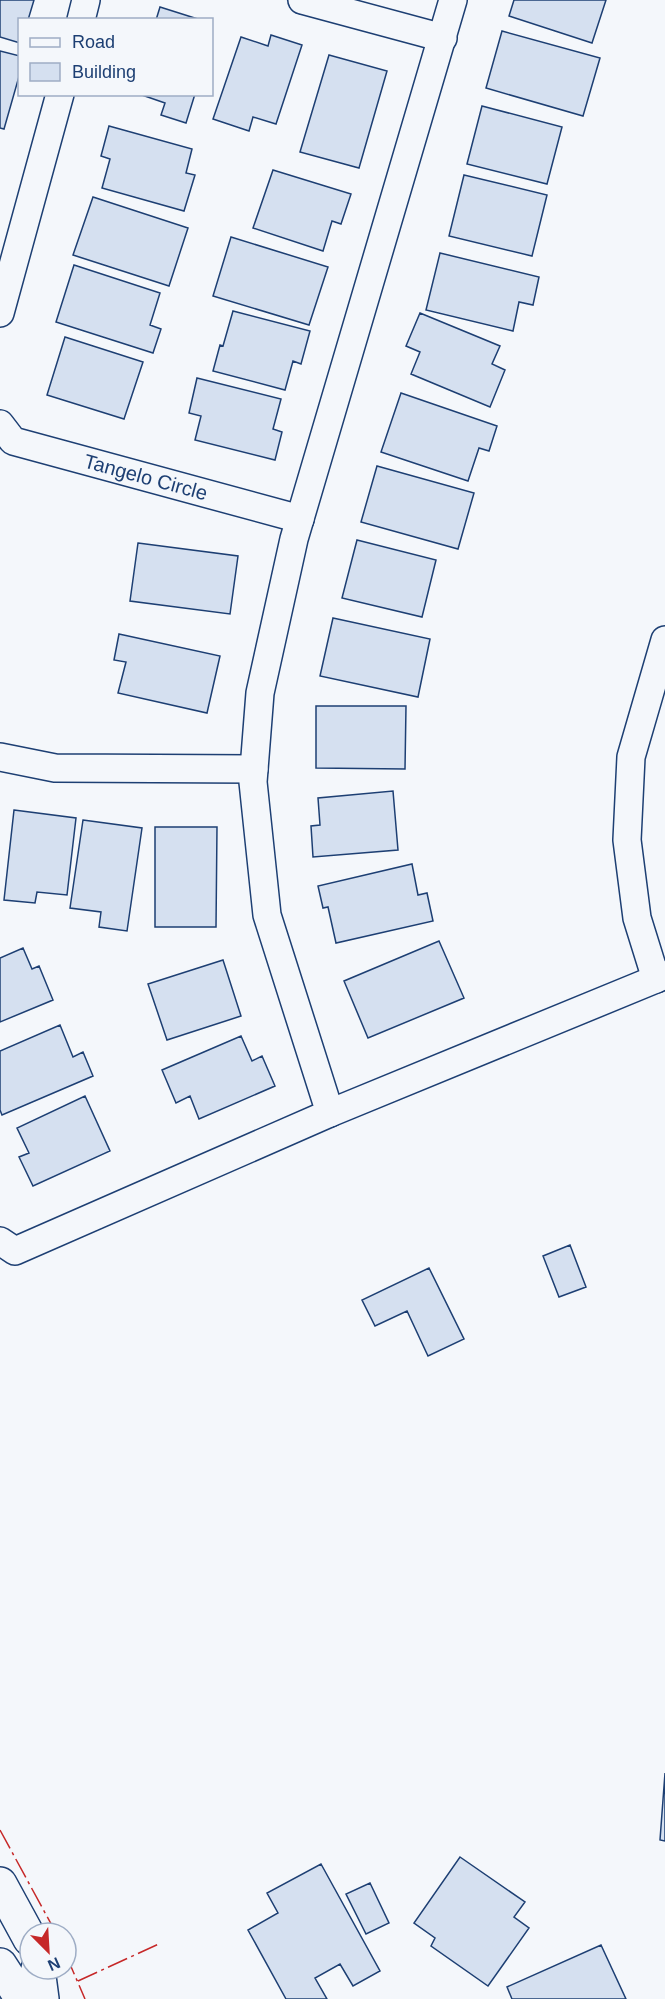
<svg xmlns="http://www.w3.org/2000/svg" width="665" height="1999" font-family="Arial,sans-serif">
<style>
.building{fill:#d5e0f0;stroke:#1d3f73;stroke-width:1.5}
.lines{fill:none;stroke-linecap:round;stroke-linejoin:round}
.street-casing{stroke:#1d3f73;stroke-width:30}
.secondary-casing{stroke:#1d3f73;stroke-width:36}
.street{stroke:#f4f7fb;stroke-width:27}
.secondary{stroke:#f4f7fb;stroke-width:33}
.power{stroke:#c62828;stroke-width:1.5;stroke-dasharray:21 4.5 3 4.5;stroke-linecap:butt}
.labels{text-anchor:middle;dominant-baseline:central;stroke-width:4.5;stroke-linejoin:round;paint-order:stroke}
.street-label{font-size:20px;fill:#1d3f73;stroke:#f4f7fb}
</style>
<rect width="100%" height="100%" fill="#f4f7fb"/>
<path class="building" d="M0 0H34L28 20H20V43L0 37Z
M514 0H606L592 43 509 16Z
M160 7 201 20H156Z
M502 31 600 58 583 116 486 88Z
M271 35 302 45 276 124 253 117 249 131 213 119 241 37 268 46Z
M0 51 20 56V73L4 129 0 128Z
M329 55 387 71 359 168 300 152Z
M139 94H195L186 123 161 115 165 103Z
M482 106 562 127 547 184 467 164Z
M109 126 192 149 186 173 195 175 184 211 102 188 110 159 101 156Z
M273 170 351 194 341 224 332 221 323 251 253 228Z
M464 175 547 195 532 256 449 236Z
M93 197 188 228 169 286 73 255Z
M231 237 328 267 309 325 213 296Z
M440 253 539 277 533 305 519 302 513 331 426 310Z
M74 265 160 293 150 325 161 329 153 353 56 322Z
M233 311 310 331 301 364 293 361 285 390 213 371 220 345 223 346Z
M420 313 500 346 492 364 505 370 490 407 411 374 420 352 406 346Z
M65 337 143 362 124 419 47 395Z
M197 378 281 399 273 429 282 432 275 460 195 440 201 416 189 413Z
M401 393 497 426 489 451 479 448 468 481 381 452Z
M377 466 474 493 458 549 361 522Z
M357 540 436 560 422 617 342 598Z
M138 543 238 556 230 614 130 601Z
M333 618 430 639 418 697 320 676Z
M119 634 220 656 207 713 118 693 126 662 114 660Z
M316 706H406L405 769 316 768Z
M393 791 398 850 313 857 311 826 320 825 318 798Z
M14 810 76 818 67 895 37 892 35 903 4 900Z
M83 820 142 828 127 931 99 927 101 912 70 908Z
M155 827H217L216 927H155Z
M412 864 418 895 427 893 433 921 336 943 328 907 323 908 318 886Z
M439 941 464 998 368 1038 344 981Z
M23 948 32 969 39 966 53 1000 0 1022V958Z
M223 960 241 1016 167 1040 148 984Z
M60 1025 73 1057 83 1052 93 1076 2 1115 0 1110V1051Z
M241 1036 252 1061 262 1056 275 1086 199 1119 190 1096 176 1103 162 1070Z
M85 1096 110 1151 33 1186 19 1157 29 1153 17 1128Z
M570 1245 586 1287 559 1297 543 1256Z
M429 1268 464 1339 428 1356 407 1311 375 1326 362 1300Z
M665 1773V1841L660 1840Z
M460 1857 525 1902 514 1917 529 1928 488 1986 431 1946 435 1938 414 1923Z
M321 1864 380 1971 353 1986 340 1964 315 1978 327 1999H286L248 1930 278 1913 267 1893Z
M370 1883 389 1923 366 1934 346 1894Z
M601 1945 626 1999H512L507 1987Z"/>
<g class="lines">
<defs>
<g id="street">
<path d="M302 0 443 38"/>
<path d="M81 20 86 0"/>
<path d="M0 313 60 94"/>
<path id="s1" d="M0 424 13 441 300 519"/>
<path d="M665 640 631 757 627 840 637 918 656 979 665 975"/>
<path d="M0 757 55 768 254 769"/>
<path d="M330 1113 656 979"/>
<path d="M0 1241 15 1251 330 1113 267 915 253 782 260 693 294 539 453 0"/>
</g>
<path id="secondary" d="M0 1884 30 1939
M0 1965 22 1999
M38 1969 42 1999"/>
</defs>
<use href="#street" class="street-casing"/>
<use href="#secondary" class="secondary-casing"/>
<use href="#street" class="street"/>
<use href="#secondary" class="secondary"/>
<path class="power" d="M0 1830 56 1933
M66 1955 85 1999
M78 1981 161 1943"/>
</g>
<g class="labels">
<g class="street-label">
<text stroke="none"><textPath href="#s1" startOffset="159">Tangelo Circle</textPath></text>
</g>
</g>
<rect x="18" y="18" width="195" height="78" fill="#f4f7fb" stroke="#9eadc5" stroke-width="1.5"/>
<rect x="30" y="38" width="30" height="9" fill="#f4f7fb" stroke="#9eadc5" stroke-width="1.5"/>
<text x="72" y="48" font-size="18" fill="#1d3f73">Road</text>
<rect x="30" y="63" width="30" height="18" fill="#d5e0f0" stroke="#9eadc5" stroke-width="1.5"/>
<text x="72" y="78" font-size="18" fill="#1d3f73">Building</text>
<g transform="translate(48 1951) rotate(156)"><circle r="28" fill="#f4f7fb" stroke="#9eadc5" stroke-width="1.5"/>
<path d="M0-4.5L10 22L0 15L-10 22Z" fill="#c62828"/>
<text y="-9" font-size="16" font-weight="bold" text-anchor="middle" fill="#1d3f73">N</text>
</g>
</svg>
